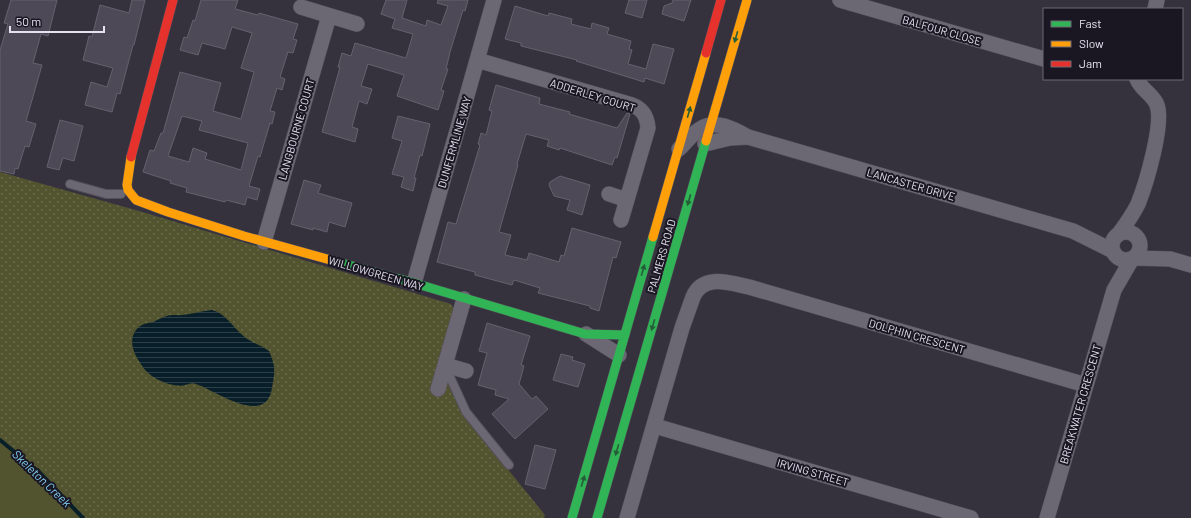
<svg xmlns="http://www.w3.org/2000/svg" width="1191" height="518" font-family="Barlow,sans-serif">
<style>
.grass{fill:#52542f}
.park{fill:url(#park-dots)}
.water{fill:url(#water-rules)}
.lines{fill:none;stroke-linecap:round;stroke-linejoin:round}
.stream{stroke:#081f2a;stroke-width:4}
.building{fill:#4d4956;stroke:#65626e;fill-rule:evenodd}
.lane-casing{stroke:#524f5a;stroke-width:10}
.street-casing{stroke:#524f5a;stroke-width:16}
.fast-casing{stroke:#524f5a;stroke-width:10}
.slow-casing{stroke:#524f5a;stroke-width:10}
.jam-casing{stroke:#524f5a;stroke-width:10}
.lane{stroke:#6b6873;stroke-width:8}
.street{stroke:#6b6873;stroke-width:15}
.fast{stroke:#30b455;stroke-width:9}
.slow{stroke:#ff9f0a;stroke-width:9}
.jam{stroke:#e5322d;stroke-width:9}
.oneway{fill:#245e39}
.labels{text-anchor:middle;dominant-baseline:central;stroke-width:4;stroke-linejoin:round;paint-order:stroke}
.street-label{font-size:11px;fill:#e6e2f2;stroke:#1a1722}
.water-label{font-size:12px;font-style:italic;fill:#7ecef3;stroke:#1a1722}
</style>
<defs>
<pattern id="park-dots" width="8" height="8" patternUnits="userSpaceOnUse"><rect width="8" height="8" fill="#52542f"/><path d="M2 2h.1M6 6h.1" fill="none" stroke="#6b6c4e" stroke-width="1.8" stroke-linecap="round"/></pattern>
<pattern id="water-rules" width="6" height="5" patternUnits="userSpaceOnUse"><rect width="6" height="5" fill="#081f2a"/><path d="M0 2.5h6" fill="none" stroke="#2c3f49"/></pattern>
</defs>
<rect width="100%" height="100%" fill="#35323e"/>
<path class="grass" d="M0 440 39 472 83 518H0Z"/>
<path class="park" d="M0 172 139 211 451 304 453 307V316L446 381 449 382 458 405 467 419 545 515 544 518H83L39 472 0 440Z"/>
<path class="water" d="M212 310C228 314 235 332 249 340 255 344 262 346 269 351 276 367 275 371 272 388 266 428 215 390 196 384 192 382 189 384 185 385 179 387 167 384 161 381 147 375 142 367 135 354 130 343 131 331 142 325 145 323 150 323 153 322 158 320 162 317 167 316 172 314 177 316 182 315 192 314 202 311 212 310Z"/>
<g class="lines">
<path class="stream" d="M0 440 39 472 83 518"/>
</g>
<path class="building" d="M11 0H57L48 36 41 34 33 63 42 65 26 121 36 124 29 147 25 146 18 169 15 168 14 174 0 171V50L8 24 4 23Z
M132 0H145L134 45H133L120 94 117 93 112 112 85 105 91 82 107 87 113 68 83 60 89 36 92 37 100 5 129 13Z
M201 0H238L235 9 258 15 259 13 298 24 293 39 297 40 293 53 288 52 280 77 285 79 282 90 277 88 270 111 275 112 272 124 270 123 260 157 258 156 249 186 260 189 257 200 247 197 245 205 226 200 225 202 186 192 187 188 170 183 171 181 143 172 150 150 154 151 161 133H163L180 72 221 83 213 111 241 119 254 72 241 68 252 33 232 27 225 49 202 43 198 55 180 50 184 37 187 38 193 20 195 21ZM182 116 202 121 199 130 248 143 241 170 205 159 207 153 193 148 189 162 168 156Z
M386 0H407L402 18 426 26 427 20 441 25 448 6 437 3 438 0H468L465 11 463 10 450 52 446 69H448L441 90 444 91 438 110 397 96 404 75 368 64 361 86 372 89 367 104 359 101 352 127 358 129 355 142 322 132 340 67H338L342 53 351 56 355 43 406 58 413 34 392 28 395 19 381 14Z
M629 0H647L642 18 625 13Z
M673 0H691L684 21 662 14 664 6 672 3Z
M515 6 548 16 549 13 572 19 571 24 591 29 592 23 609 28 607 34 631 41 629 49 632 50 628 64 646 69 653 44 674 49 664 84 645 78 644 82 576 61 577 60 521 46V43L505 39Z
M496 85 540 98 539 104 570 112 569 114 617 128 627 113 630 114 617 158 615 157 612 165 560 148 559 150 547 146 549 140 526 134 517 164 518 165 499 232 511 235 505 255 527 260 529 253 559 262 561 255 564 256 572 228 621 242 616 258 613 257 599 311 590 308V306L538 293 540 288 514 280 512 285 475 275V272L437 262 448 222 456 224 480 145 478 144 481 133 486 135 492 111 489 110Z
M398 116 430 124 422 156 420 155 414 178H416L413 191 401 187 404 177 392 174 402 141 392 138Z
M60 120 83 126 74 161 63 158 59 170 47 167Z
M560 176 590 185 582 215 567 210 570 200 554 196 549 185 550 182Z
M304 180 321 185 318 193 352 203 345 227 329 222 327 232 313 228V230L291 224Z
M487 323 530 336 521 365 524 366 519 384 532 399 536 396 548 409 515 439 492 414 509 399 495 395 496 390 478 385 487 353 479 351Z
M561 354 573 357 572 360 585 364 578 387 553 380Z
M535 445 556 450 545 489 525 484Z"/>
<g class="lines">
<defs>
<path id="lane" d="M70 184 106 194H121
M445 366 466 412 509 465"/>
<path id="street" d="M840 0 1044 59
M301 7 357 24
M1155 9 1157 0
M477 60 632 105C643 109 647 116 648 128L621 220
M705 144 730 138 748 137
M679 149C686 142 692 134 700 129 716 119 734 129 748 137L1073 231 1113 251
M609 194 627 200
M1112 246a14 14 0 1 1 28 0a14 14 0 1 1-28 0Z
M1118 235C1124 227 1134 212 1138 204 1146 184 1164 124 1157 105 1153 94 1141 90 1137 79
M264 242 329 16
M1135 258 1170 259 1191 265
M414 283 494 0
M586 334 619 355
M445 365 466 371
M438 389 464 299
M655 426 971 518
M627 518 682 328 693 297C703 273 730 283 749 287L1086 385
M1047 518 1114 290 1132 259"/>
<path id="fast" d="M334 261 414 283 585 334 625 335
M572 518 653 237
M597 518 706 141"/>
<path id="slow" d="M706 141 747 0
M131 157 127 185 128 190 136 200 168 212 244 236 334 261
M653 237 706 53"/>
<path id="jam" d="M706 53 721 0
M131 157 173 0"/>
</defs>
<use href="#lane" class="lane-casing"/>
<use href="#street" class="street-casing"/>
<use href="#fast" class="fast-casing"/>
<use href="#slow" class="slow-casing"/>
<use href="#jam" class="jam-casing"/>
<use href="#lane" class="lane"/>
<use href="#street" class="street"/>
<use href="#fast" class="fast"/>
<use href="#slow" class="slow"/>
<use href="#jam" class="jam"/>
</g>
<defs><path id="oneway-solid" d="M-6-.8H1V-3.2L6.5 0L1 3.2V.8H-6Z"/></defs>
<g class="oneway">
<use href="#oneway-solid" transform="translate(736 37) rotate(106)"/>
<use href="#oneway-solid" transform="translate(689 112) rotate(-74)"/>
<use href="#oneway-solid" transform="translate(689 200) rotate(106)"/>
<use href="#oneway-solid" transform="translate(643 270) rotate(-74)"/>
<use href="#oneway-solid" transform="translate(653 325) rotate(106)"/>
<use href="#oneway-solid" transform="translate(617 450) rotate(106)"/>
<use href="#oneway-solid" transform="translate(583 481) rotate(-74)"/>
</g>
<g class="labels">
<g class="street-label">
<text transform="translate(942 30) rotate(16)">BALFOUR CLOSE</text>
<text transform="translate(593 95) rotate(17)">ADDERLEY COURT</text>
<text transform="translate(296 129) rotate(-74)">LANGBOURNE COURT</text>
<text transform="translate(454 142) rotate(-74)">DUNFERMLINE WAY</text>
<text transform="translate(911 184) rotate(16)">LANCASTER DRIVE</text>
<text transform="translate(661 256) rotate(-74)">PALMERS ROAD</text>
<text transform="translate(376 273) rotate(16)">WILLOWGREEN WAY</text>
<text transform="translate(917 336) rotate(16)">DOLPHIN CRESCENT</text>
<text transform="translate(1080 404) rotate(-74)">BREAKWATER CRESCENT</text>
<text transform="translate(813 472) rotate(16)">IRVING STREET</text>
</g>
<g class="water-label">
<text transform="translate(42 478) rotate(44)">Skeleton Creek</text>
</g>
</g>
<rect x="1043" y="8" width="140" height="72" fill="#1a1722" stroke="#6c6875"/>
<rect x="1051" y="21" width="20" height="6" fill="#30b455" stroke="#6c6875"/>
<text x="1079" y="28" font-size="12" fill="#e6e2f2">Fast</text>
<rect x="1051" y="41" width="20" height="6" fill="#ff9f0a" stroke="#6c6875"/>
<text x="1079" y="48" font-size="12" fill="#e6e2f2">Slow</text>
<rect x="1051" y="61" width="20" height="6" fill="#e5322d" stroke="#6c6875"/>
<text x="1079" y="68" font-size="12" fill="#e6e2f2">Jam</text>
<path d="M10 26v6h94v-6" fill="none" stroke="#e6e2f2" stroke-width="2"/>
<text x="16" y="26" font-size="12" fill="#e6e2f2" stroke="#1a1722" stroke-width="3" paint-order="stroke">50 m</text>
</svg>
